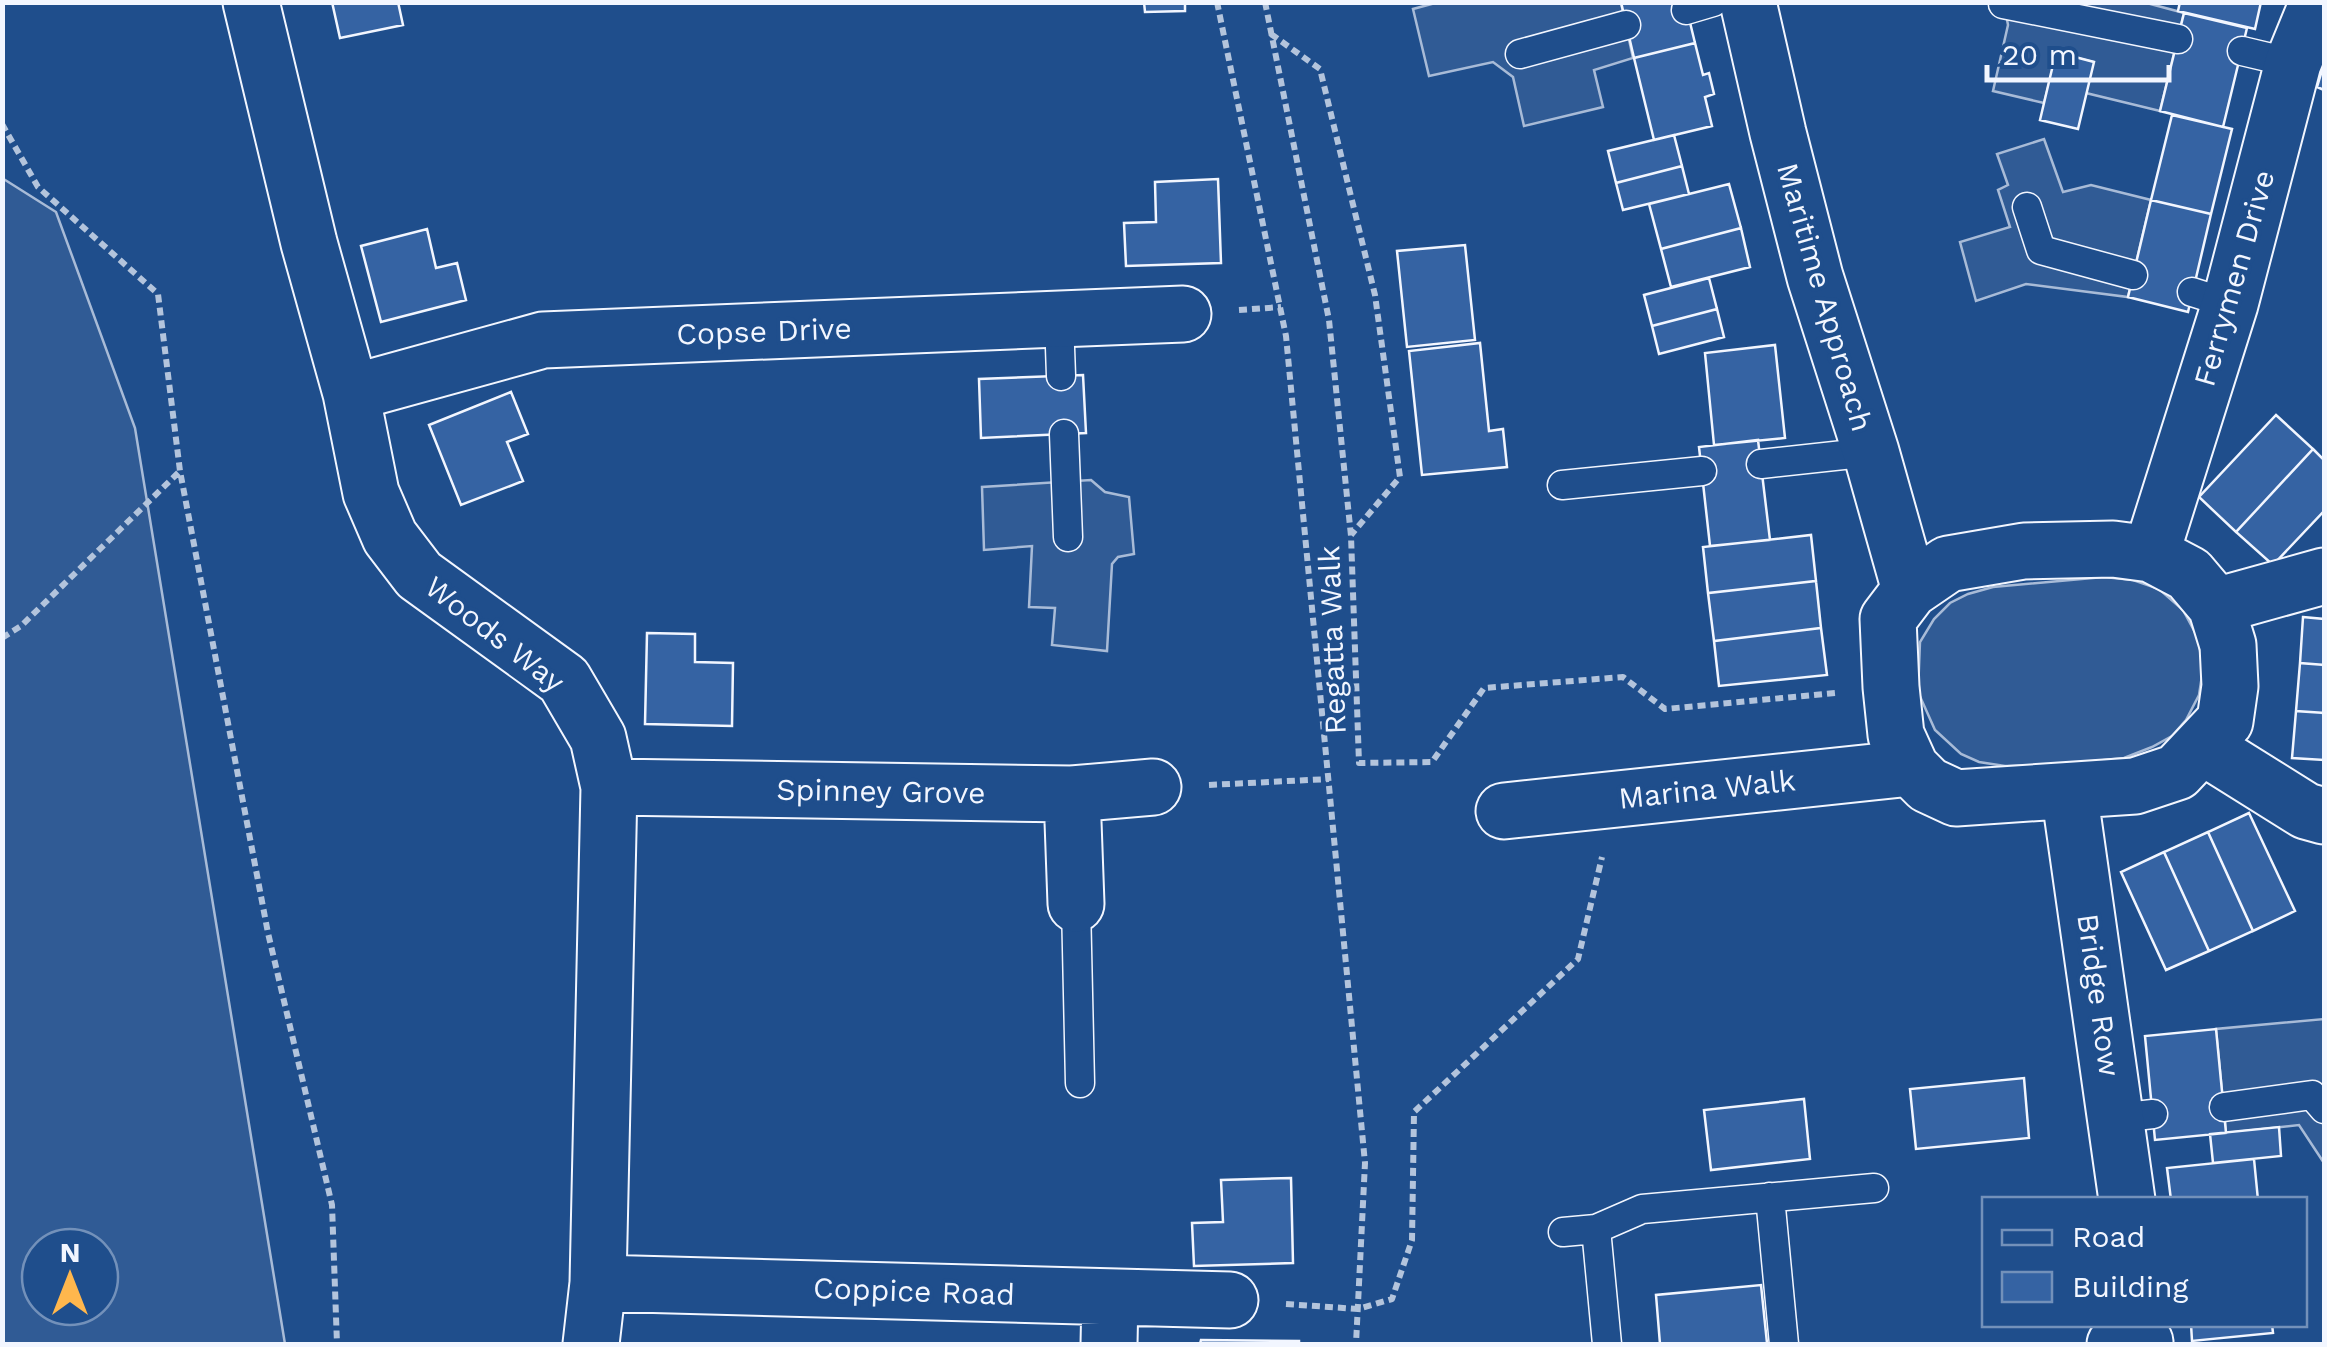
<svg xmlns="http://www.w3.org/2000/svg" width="2327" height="1347" font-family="'Work Sans',sans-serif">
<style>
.built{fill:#305b95;stroke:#a8bbd7;stroke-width:2.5;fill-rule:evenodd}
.building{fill:#3563a3;stroke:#f2f6ff;stroke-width:2.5}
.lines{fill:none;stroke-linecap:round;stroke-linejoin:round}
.service-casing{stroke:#f2f6ff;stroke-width:31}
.minor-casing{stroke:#f2f6ff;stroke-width:59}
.path{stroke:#b3c4dc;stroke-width:6;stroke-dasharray:8 5;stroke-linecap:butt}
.service{stroke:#1f4e8c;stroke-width:28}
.minor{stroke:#1f4e8c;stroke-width:55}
.labels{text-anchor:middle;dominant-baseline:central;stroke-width:8;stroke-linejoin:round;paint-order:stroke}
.street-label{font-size:30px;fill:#f2f6ff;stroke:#1f4e8c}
</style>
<rect width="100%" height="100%" fill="#1f4e8c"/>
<path class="built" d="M1439 2 1621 3 1633 58 1594 70 1603 107 1524 126 1513 77 1493 62 1429 76 1413 9Z
M2143 2 2184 13 2160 111 2086 93 2093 62 2057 53 2044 103 1993 91 2008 25 2004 3Z
M2044 139 2063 192 2091 185 2151 200 2128 297 2026 284 1976 301 1960 242 2010 227 1998 190 2008 185 1997 154Z
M2 178 56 212 135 428 285 1344H3ZM100 1247V1307H40V1247Z
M1091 480 1105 492 1129 497 1134 554 1118 557 1112 564 1107 651 1052 645 1055 608 1029 607 1032 546 984 550 982 487Z
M2104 577 2133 580 2159 589 2183 610 2198 638 2203 669 2199 695 2186 720 2172 736 2152 747 2124 758 2056 765 2005 766 1979 762 1961 754 1935 730 1918 692 1920 642 1934 619 1950 603 1968 594 1993 587Z
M2324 1019V1163L2299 1125 2226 1133 2216 1029Z"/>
<path class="building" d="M332 2H398L403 25 340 38Z
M1144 2H1185V11L1145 12Z
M1621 2H1685L1695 43 1634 58Z
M2180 2H2261L2255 29 2178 11Z
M2184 13 2247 28 2223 127 2160 111Z
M1695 43 1703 75 1709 73 1714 94 1705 97 1712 126 1654 140 1634 58Z
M2056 52 2094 62 2078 129 2040 120Z
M2324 64V90L2317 87Z
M2172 115 2232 129 2211 214 2151 200Z
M1674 135 1682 166 1616 183 1608 151Z
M1682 166 1689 194 1623 210 1616 183Z
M1218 179 1221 263 1126 266 1124 223 1156 222 1155 182Z
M1729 184 1741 228 1661 249 1649 204Z
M2151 200 2211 214 2188 312 2128 297Z
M1741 228 1750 267 1671 287 1661 249Z
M427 229 436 268 457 263 466 300 381 322 361 246Z
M1465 245 1475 340 1407 347 1397 251Z
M1709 278 1717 309 1652 326 1644 295Z
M1717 309 1724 337 1659 354 1652 326Z
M1480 343 1489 431 1503 429 1507 467 1422 475 1409 351Z
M1775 345 1785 438 1714 445 1705 353Z
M1083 375 1086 433 981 438 979 379Z
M511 392 528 434 507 442 523 481 461 505 429 425Z
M2276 415 2313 449 2236 532 2199 497Z
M1758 440 1770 540 1710 546 1699 447Z
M2313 449 2324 460V511L2273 565 2236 532Z
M1811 535 1816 581 1708 593 1703 547Z
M1816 581 1821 628 1714 641 1708 593Z
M2303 617 2324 619V665L2300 663Z
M1821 628 1827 675 1719 686 1714 641Z
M647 633 695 634V662L733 663 732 726 645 724Z
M2300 663 2324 665V713L2296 711Z
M2296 711 2324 713V760L2292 758Z
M2249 813 2295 911 2253 931 2208 832Z
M2208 832 2253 931 2209 951 2164 852Z
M2164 852 2209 951 2166 970 2121 872Z
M2216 1029 2226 1133 2155 1140 2145 1036Z
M2024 1078 2029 1138 1916 1149 1910 1089Z
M1804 1099 1810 1159 1711 1170 1704 1110Z
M2279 1127 2281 1156 2213 1163 2210 1134Z
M2254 1159 2258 1200H2171L2167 1168Z
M1291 1178 1293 1263 1194 1266 1192 1223 1223 1222 1221 1180Z
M1761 1285 1767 1343 1660 1344 1656 1295Z
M2191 1324H2272L2273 1333 2192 1341Z
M1201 1340 1299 1341V1344H1200Z"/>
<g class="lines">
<defs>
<path id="service" d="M2003 4 2178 39
M1686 10 1713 2
M2242 51 2293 63
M1520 54 1626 25
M2027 207 2041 250 2133 275
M2192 292 2230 304
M1059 319 1061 376
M1064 434 1068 537
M1761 464 1871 452
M1562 485 1702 471
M1076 904 1080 1083
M2224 1107 2312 1095 2324 1109
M2117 1118 2153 1114
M1770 1197 1784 1344
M1596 1229 1607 1344
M1563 1232 1596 1229 1642 1209 1874 1188"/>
<path id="minor" d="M251 2 309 243 351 393 371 493 390 537 419 575 564 680 598 738 609 787 598 1283 591 1344
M1748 2 1778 133 1815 277 1871 452 1910 590
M351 393 543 340 1183 314
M2113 549 2151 554 2189 574 2216 606 2228 645 2230 686 2225 721 2177 772 2135 786 1956 798 1928 785 1911 768 1896 735 1891 687 1888 619 1910 590 1948 564 2024 551Z
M2151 554 2230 304 2293 63 2318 2
M2216 606 2324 576
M2202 746 2306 811 2324 816
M609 787 1072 794 1153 787
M2069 791 2127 1200
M1072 794 1076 904
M1504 811 1911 768
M598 1283 1230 1300
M1109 1344 1110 1297
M2115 1344 2145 1342"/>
</defs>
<use href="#service" class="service-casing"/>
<use href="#minor" class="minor-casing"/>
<path class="path" d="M1217 2 1286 336 1365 1163 1356 1344
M1265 2 1329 320 1351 536 1359 763 1432 762 1484 688 1623 677 1665 709 1835 693
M1271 34 1320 69 1375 295 1400 477 1351 535
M2 124 38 187 158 294 180 471 268 933 332 1205 337 1344
M1239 310 1281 307
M2 638 21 626 179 472
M1209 785 1329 779
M1286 1304 1358 1309 1392 1299 1412 1240 1414 1112 1578 959 1602 857"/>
<use href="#service" class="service"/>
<use href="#minor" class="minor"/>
</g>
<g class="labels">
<g class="street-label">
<text transform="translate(2234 278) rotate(-74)">Ferrymen Drive</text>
<text transform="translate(1825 297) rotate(74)">Maritime Approach</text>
<text transform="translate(764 331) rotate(-2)">Copse Drive</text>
<text transform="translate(495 634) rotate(38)">Woods Way</text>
<text transform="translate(1332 640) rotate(-92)">Regatta Walk</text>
<text transform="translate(1707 789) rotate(-6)">Marina Walk</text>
<text transform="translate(881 791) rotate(1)">Spinney Grove</text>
<text transform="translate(2099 995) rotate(82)">Bridge Row</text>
<text transform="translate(914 1291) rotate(2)">Coppice Road</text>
</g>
</g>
<rect width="2327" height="1347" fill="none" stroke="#f2f6ff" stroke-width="10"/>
<rect x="1982" y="1197" width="325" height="130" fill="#1f4e8c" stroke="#7391ba" stroke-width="2.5"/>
<rect x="2002" y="1230" width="50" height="15" fill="#1f4e8c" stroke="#7391ba" stroke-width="2.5"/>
<text x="2072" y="1247" font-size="30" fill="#f2f6ff">Road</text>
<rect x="2002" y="1272" width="50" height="30" fill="#3563a3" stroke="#7391ba" stroke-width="2.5"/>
<text x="2072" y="1297" font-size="30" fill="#f2f6ff">Building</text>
<g transform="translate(70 1277)"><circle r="48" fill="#1f4e8c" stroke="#7391ba" stroke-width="2.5"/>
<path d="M0-8L18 38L0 25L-18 38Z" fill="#ffb74d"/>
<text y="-15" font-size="28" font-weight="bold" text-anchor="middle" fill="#f2f6ff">N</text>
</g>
<path d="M1987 65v15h182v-15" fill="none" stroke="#f2f6ff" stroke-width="5"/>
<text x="2002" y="65" font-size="30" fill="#f2f6ff" stroke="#1f4e8c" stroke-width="8" paint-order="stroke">20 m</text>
</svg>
